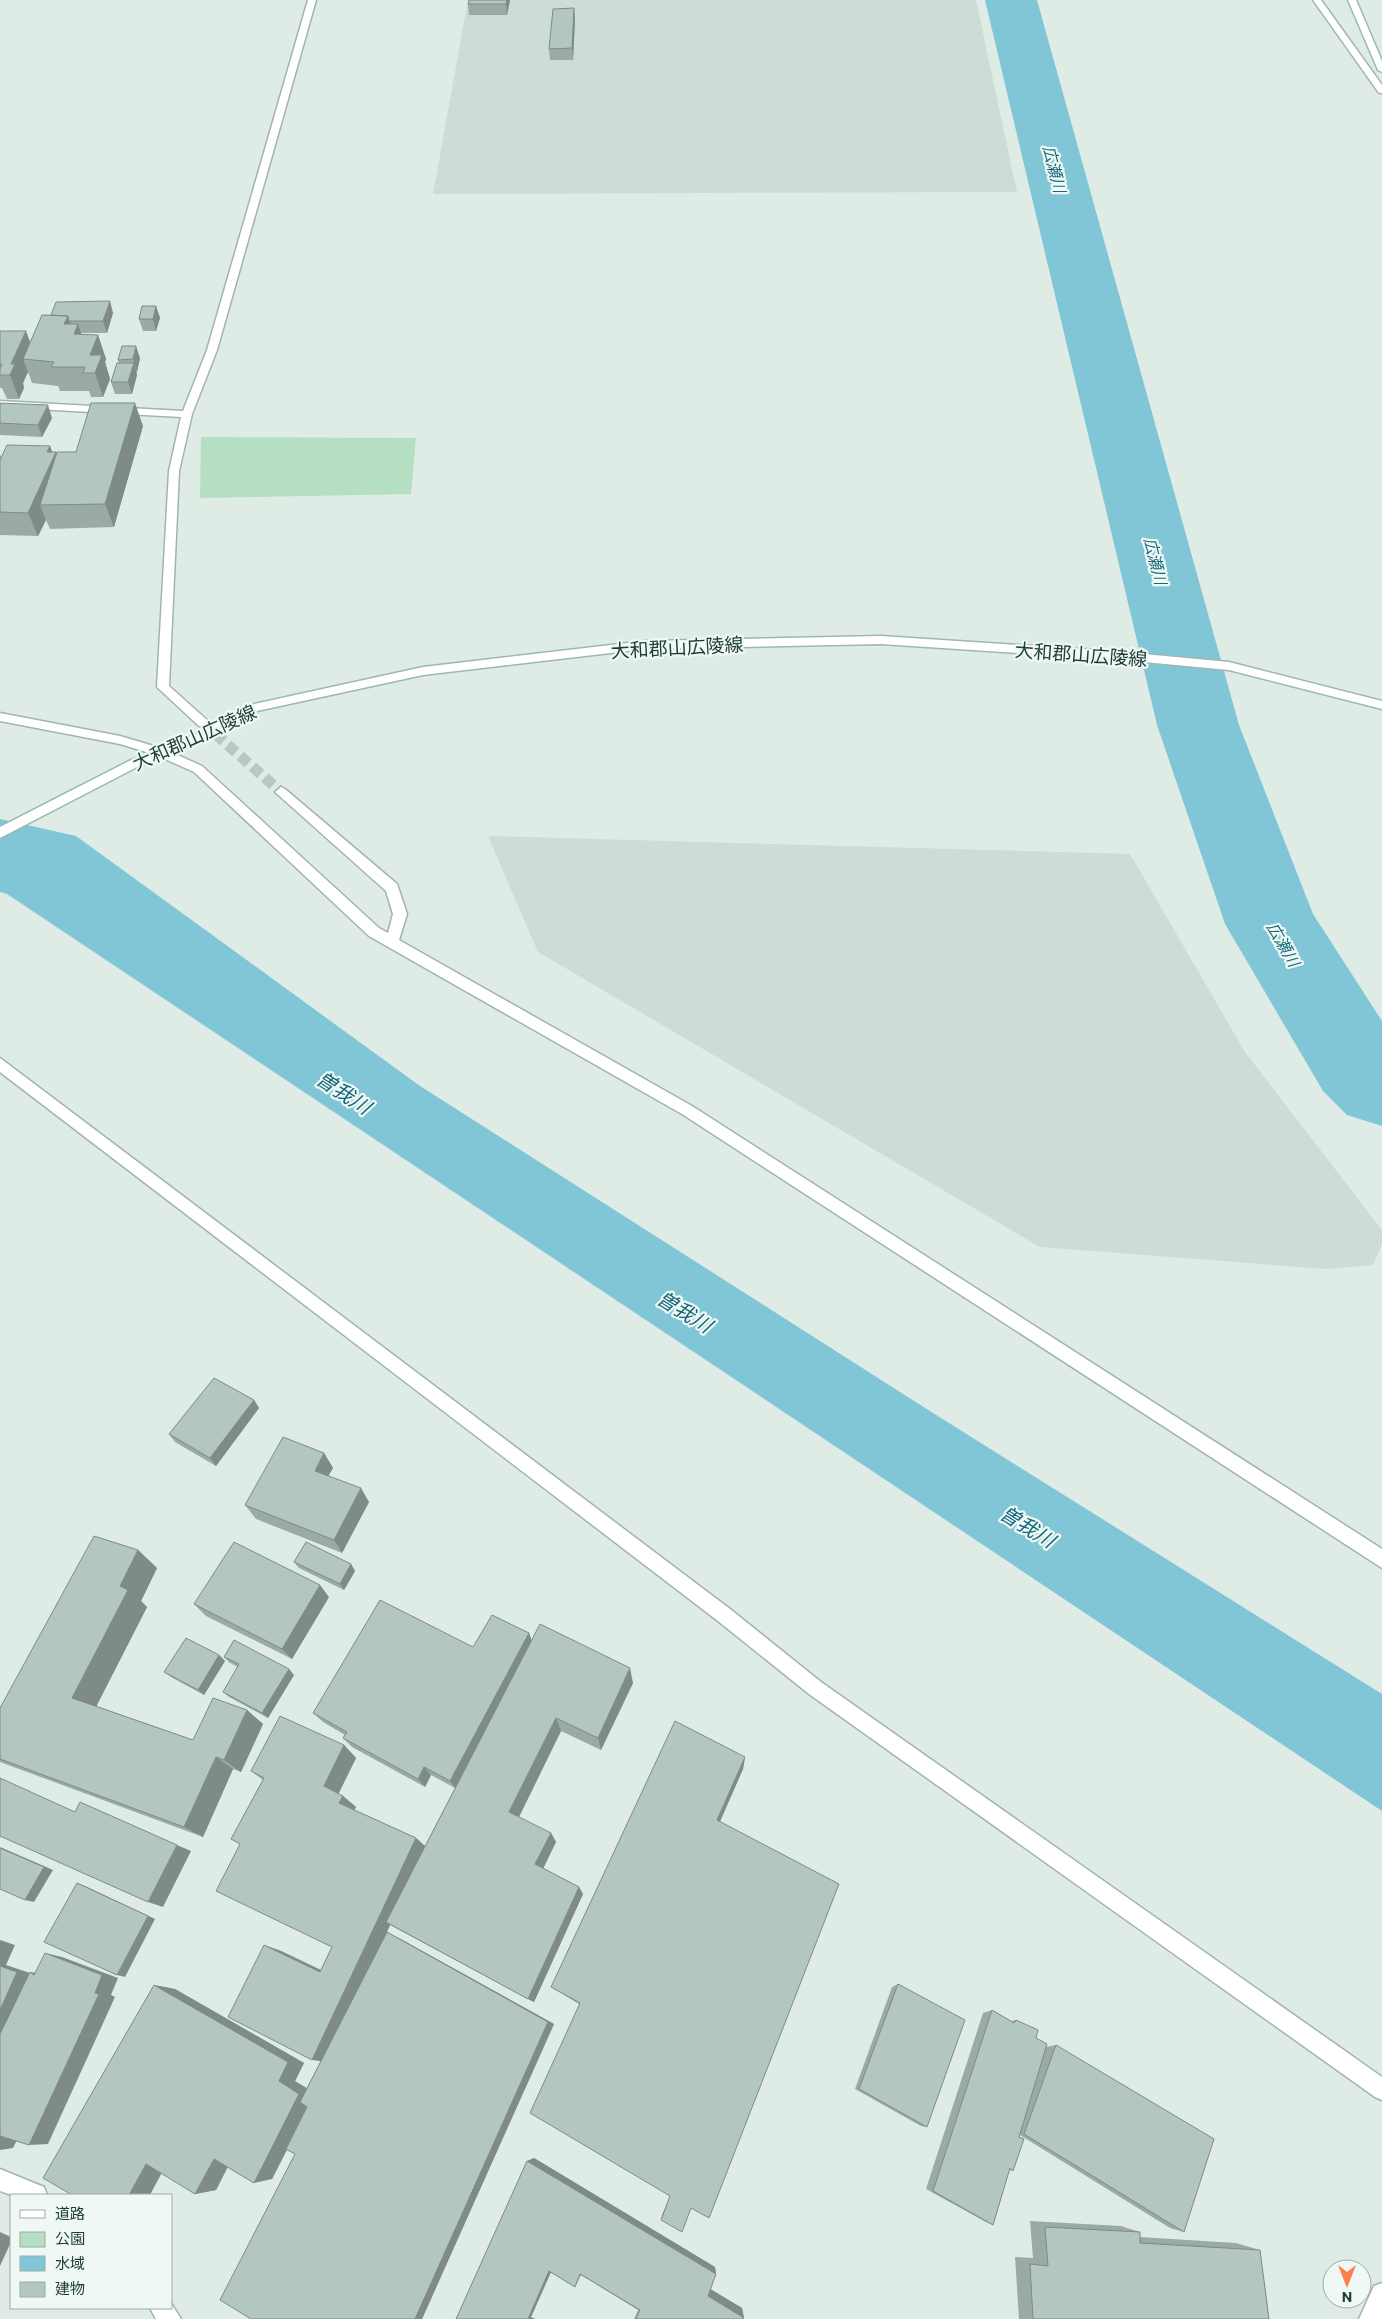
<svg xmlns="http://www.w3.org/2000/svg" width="1382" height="2319" font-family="Commissioner,'Noto Sans JP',sans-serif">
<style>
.built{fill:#cddcd5}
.green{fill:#b5dfc2}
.water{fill:#81c6d6}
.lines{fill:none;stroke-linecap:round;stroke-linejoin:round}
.river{fill:#81c6d6;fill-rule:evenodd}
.street-tunnel{stroke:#b8c9c3;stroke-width:11;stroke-dasharray:11 5.5;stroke-linecap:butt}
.street-casing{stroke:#a1b4ae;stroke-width:3}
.secondary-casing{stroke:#9cb8af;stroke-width:3}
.street{fill:#fff;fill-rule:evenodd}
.secondary{fill:#fff;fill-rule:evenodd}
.wall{fill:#9baba4}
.shaded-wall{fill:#7e8b86}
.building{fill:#b4c7bf;stroke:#7e8b86}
.labels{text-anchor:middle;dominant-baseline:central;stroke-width:4.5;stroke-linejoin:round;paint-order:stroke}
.far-water-label{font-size:16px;font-style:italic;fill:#14687e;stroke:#eff8f4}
.street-label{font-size:19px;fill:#1e3d36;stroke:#eff8f4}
.water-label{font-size:20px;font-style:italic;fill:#14687e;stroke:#eff8f4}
</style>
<rect width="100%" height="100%" fill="#dfece6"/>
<path class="built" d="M468 0H976L1017 192 433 194Z
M488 836 1130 854 1245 1052 1382 1230V1244L1373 1265 1326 1269 1040 1247 538 952Z"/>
<path class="green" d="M201 437 416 438 411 494 200 498Z"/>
<path class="water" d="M0 819 76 836 420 1086 933 1413 1382 1694V1811L7 894 0 892Z"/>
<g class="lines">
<path class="river" d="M985 0H1037L1239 725 1313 914 1382 1021V1126L1347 1115 1323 1091 1225 924 1157 725Z"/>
<path class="street-tunnel" d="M203 723 281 792"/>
<defs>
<path id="street" d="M308 0H316L217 350 192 414 179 471 169 686 207 720 209 723 207 726H199L157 687 169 471 181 417 0 407V401L183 411 207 350Z
M1313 0H1321L1382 85V93H1379Z
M0 713 120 736 164 749 202 766 379 928 388 933 393 914 386 891 275 792 281 787 285 789 397 884 407 914 399 940 692 1106 1382 1549V1568L682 1114 369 936 194 772 156 755 120 744 0 721Z
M0 1058 730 1609 821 1682 1382 2077V2100L1375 2097 809 1694 718 1621 0 1072Z
M0 2169 44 2187 47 2195H11L0 2191Z
M1382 2283V2319H1359L1374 2286Z
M171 2303 181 2319H156L150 2308H171Z"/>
<path id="secondary" d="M1348 0H1356L1382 61V72L1378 70Z
M881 636 1112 651 1229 662 1382 701V709L1229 670 1112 659 881 644 645 649 423 675 257 711 207 739 137 767 0 838V827L129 761 199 733 250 705 423 667 645 641Z"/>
</defs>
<use href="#street" class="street-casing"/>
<use href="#secondary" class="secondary-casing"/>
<use href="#street" class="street"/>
<use href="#secondary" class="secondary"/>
</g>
<path class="wall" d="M510 0 507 15H469L468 4Z
M574 8 575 20 573 60H550L549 49Z
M156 306 160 318 156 331H143L139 319Z
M113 313 107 333H81V335H98L106 359 105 362 110 379 103 397H91L89 391H60L58 386 32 383 28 372 23 383 24 388 19 399H7L2 388H0V331L31 342 42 315Z
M140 358 137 372H136L137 375 132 394H115L111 382 119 363 118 360Z
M0 403 52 418 42 437 0 435Z
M143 426 114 527 50 529 46 520 38 536 0 535V454L1 457 50 446 52 452H76Z
M254 1400 259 1408 216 1466 175 1442 169 1434Z
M324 1453 333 1468 328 1476 369 1502 342 1553 256 1519 245 1505Z
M138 1550 157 1568 141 1601 147 1607 96 1706 193 1740 247 1710 263 1724 241 1772 233 1769 203 1837 0 1762V1708Z
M294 1562 351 1564 355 1571 344 1590 299 1568Z
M329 1597 292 1659 206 1616 194 1604Z
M529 1633 531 1640 633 1683 601 1750 561 1731 519 1817 551 1833 556 1842 543 1868 579 1887 583 1894 534 2002 390 1925 387 1932 554 2024 422 2319H251L295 2154 287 2150 272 2179 228 2167 216 2190 195 2194 154 1985 175 1989 304 2063 295 2081 307 2088 321 2061 264 1945 281 1951 321 1970 332 1947 240 1844 231 1839 263 1780 251 1771 344 1745 356 1758 338 1794 343 1796 356 1807 354 1810 416 1838 425 1846 455 1788 431 1775 425 1787 352 1747 343 1738 345 1735 323 1722 313 1713 473 1647Z
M219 1655 225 1661 204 1695 171 1677 164 1672Z
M224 1657 294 1675 268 1718 229 1697 223 1692 238 1667 230 1663Z
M745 1757 743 1769 720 1822 691 2208 661 2220 662 2215 670 2196 579 2004 551 1987Z
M898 1984 927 2127 921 2126 855 2089 892 1987Z
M992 2010 1011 2021 1016 2020 1046 2047 1056 2045 1184 2232 1170 2228 1020 2135 1013 2171 1009 2170 993 2225 984 2221 926 2189 983 2013Z
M534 2158 715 2267 716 2274 710 2289 742 2308 744 2318 743 2319H634L638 2310 581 2275 575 2287 551 2272 531 2317 456 2319 527 2161Z
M1030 2221 1121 2226 1140 2232V2237L1236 2243 1260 2250 1269 2319H1019L1015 2257 1033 2258Z"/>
<path class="shaded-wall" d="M497 0H510L507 15 506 4Z
M574 8 575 20 573 60 572 48Z
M110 301 113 313 107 333 103 321Z
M156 306 160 318 156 331 153 319Z
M68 316 74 334 78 324 86 348 64 324Z
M26 331 35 355 23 359 28 372 23 383 24 388 19 399 10 375 11 364Z
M98 335 106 359 105 362 110 379 103 397 95 373 90 355Z
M136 346 140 358 137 372 133 359Z
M134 363 137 375 132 394 128 382Z
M135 403 143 426 114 527 105 504Z
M48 405 52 418 42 437 38 425Z
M50 446 54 457 56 452 66 476 40 505 46 520 38 536 28 513 47 452Z
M254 1400 259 1408 216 1466 210 1458Z
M324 1453 333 1468 323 1485 315 1471Z
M361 1488 369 1502 342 1553 334 1540Z
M138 1550 157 1568 141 1601 147 1607 94 1711 72 1698 120 1586Z
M351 1564 355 1571 344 1590 340 1584Z
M320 1585 329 1597 292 1659 282 1649Z
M529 1633 533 1644 456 1789 450 1781Z
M219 1655 225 1661 204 1695 198 1690Z
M630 1668 633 1683 601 1750 598 1738Z
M289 1669 294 1675 268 1718 262 1713Z
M247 1710 263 1724 241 1772 224 1760Z
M556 1718 561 1731 516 1823 509 1812Z
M344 1745 356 1758 337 1797 324 1786Z
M216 1757 233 1769 203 1837 184 1827Z
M745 1757 743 1769 716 1830 717 1820Z
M424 1767 431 1775 425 1787 418 1779Z
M343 1796 356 1807 352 1814 339 1803Z
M551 1833 556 1842 541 1873 535 1864Z
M416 1838 426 1847 327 2062 312 2060Z
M177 1845 191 1851 163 1907 148 1902Z
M0 1847 53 1870 34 1902 25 1900Z
M77 1883 85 1886 155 1919 125 1977 117 1975Z
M579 1887 583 1894 534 2002 528 1999Z
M399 1938 554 2024 422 2319H415Z
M0 1940 15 1945 6 1965 33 1974 30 1972 48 1975 0 2055Z
M264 1945 281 1951 335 1977 320 1972Z
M45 1953 62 1957 118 1978 111 1995 115 1997 48 2144 29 2145 95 1993Z
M154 1985 175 1989 304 2063 295 2081 315 2094 272 2179 254 2183 279 2081Z
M20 2134 13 2148 0 2150V2135Z
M233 2156 216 2190 195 2194 214 2159Z
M534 2158 715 2267 716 2274 527 2161Z
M168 2161 150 2195H129L146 2164Z
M0 2232 11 2237V2242L0 2266Z
M555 2263 531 2317 535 2319H528L549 2271Z
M707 2287 742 2308 744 2318 708 2296Z"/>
<path class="building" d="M469 0H507L506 4H468Z
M574 8 572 48 549 49 553 9Z
M110 301 103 321H69L68 316 51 315 56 302Z
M142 306H156L153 319H139Z
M42 315 68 316 64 324H78L74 334 98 335 90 355H102L95 373H83L85 367H51L54 362 23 359Z
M0 331H26L11 364H15L10 375H0V369L2 364H0Z
M122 346H136L133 359 118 360Z
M117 363H134L128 382H111Z
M0 403 48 405 38 425 0 423Z
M91 403H135L105 504 40 505 57 452H76Z
M7 445 50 446 47 452H56L28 513 0 512V460Z
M214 1378 254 1400 210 1458 169 1434Z
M283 1437 324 1453 315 1471 361 1488 334 1540 245 1505Z
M94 1536 138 1550 120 1586 128 1590 72 1698 193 1740 213 1698 247 1710 224 1760 216 1757 184 1827 0 1759V1708Z
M234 1542 320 1585 282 1649 194 1604Z
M306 1542 351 1564 340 1584 294 1562Z
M380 1600 473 1647 492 1615 529 1633 450 1781 424 1767 418 1779 343 1738 347 1732 313 1713Z
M540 1624 630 1668 598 1738 556 1718 509 1812 551 1833 535 1864 579 1887 528 1999 386 1922Z
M186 1638 219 1655 198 1690 164 1672Z
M234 1640 289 1669 262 1713 223 1692 239 1664 224 1657Z
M280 1716 344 1745 324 1786 343 1796 339 1803 416 1838 312 2060 228 2017 264 1945 320 1972 332 1947 216 1891 240 1844 231 1839 264 1778 251 1771Z
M675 1721 745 1757 717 1820 839 1884 709 2218 691 2208 682 2232 661 2220 670 2196 530 2113 580 2003 551 1987Z
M0 1778 75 1812 80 1802 177 1845 148 1902 0 1836Z
M0 1848 44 1867 25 1900 0 1889Z
M77 1883 148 1916 117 1975 44 1942Z
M387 1932 548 2022 415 2319H251L220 2300 295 2154 286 2149 307 2107 300 2102Z
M45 1953 102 1975 95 1993 99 1994 29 2145 0 2136V2034L30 1972 34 1975Z
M0 1966 17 1972 0 2010Z
M898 1984 965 2020 927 2127 859 2089Z
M154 1985 288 2062 279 2081 299 2094 254 2183 214 2159 195 2194 146 2164 129 2195H72L43 2178Z
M992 2010 1014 2023 1016 2020 1038 2030 1036 2038 1047 2044 1019 2137 1024 2139 1013 2171 1010 2168 993 2225 933 2191Z
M1056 2045 1214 2139 1184 2232 1024 2134Z
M527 2161 716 2274 708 2296 744 2318 743 2319H636L640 2310 580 2274 575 2287 549 2271 528 2319H456Z
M1045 2227 1140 2232V2243L1260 2250 1269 2319H1033L1030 2264 1048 2266Z"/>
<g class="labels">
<g class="far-water-label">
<text transform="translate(1055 169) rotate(76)">広瀬川</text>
<text transform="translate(1156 561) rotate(76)">広瀬川</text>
<text transform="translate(1284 944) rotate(60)">広瀬川</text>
</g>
<g class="street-label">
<text transform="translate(677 647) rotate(-3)">大和郡山広陵線</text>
<text transform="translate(1081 654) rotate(4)">大和郡山広陵線</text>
<text transform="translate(194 737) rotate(-24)">大和郡山広陵線</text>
</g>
<g class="water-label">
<text transform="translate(344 1092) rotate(33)">曽我川</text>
<text transform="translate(685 1311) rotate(32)">曽我川</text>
<text transform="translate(1028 1526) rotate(32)">曽我川</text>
</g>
</g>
<rect x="10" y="2194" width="162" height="115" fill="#eff8f4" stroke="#9bada8"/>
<rect x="20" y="2210" width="25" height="8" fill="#ffffff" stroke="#9bada8"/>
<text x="55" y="2219" font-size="15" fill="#1e3d36">道路</text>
<rect x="20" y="2232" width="25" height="15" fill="#b5dfc2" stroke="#9bada8"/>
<text x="55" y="2244" font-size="15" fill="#1e3d36">公園</text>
<rect x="20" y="2256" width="25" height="15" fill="#81c6d6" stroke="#9bada8"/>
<text x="55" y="2269" font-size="15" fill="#1e3d36">水域</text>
<rect x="20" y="2282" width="25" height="15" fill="#b4c7bf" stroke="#9bada8"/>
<text x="55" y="2294" font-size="15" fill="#1e3d36">建物</text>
<g transform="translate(1347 2284) rotate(180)"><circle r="24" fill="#eff8f4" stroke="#9bada8"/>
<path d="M0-4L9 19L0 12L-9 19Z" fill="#fe7d4a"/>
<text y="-8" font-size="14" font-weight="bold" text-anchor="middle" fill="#1e3d36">N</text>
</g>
</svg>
